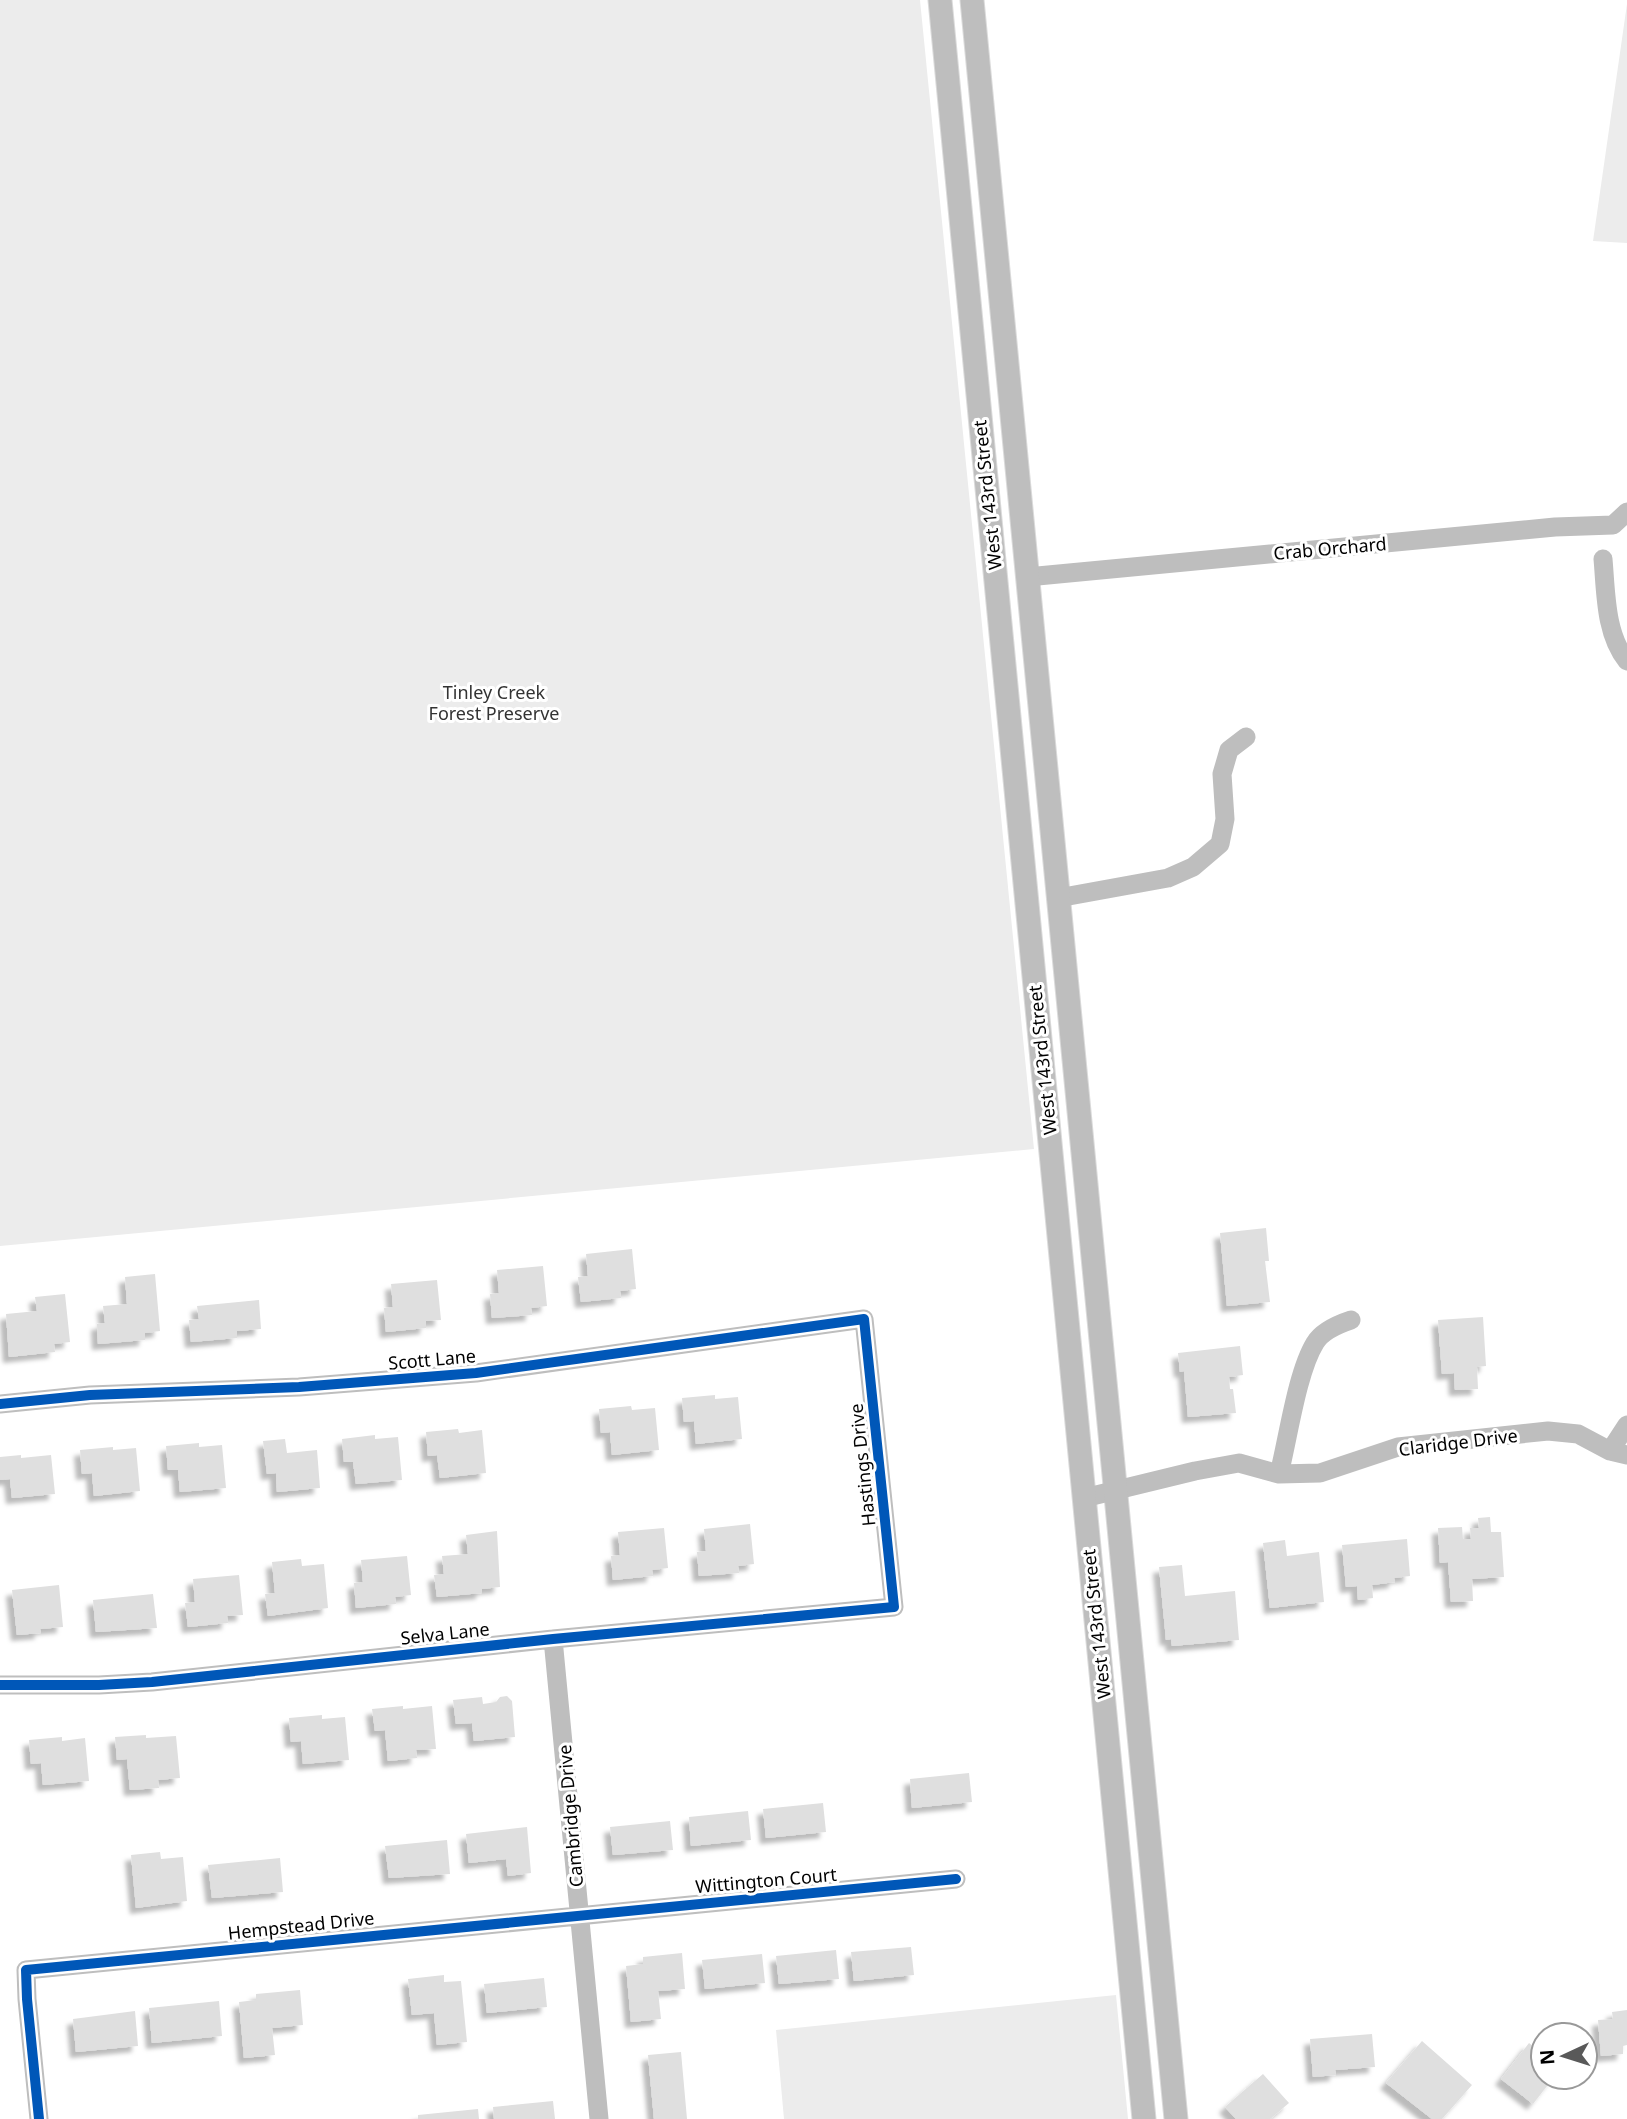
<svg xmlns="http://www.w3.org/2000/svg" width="1627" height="2119" font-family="'Noto Sans',sans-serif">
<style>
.green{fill:#ececec}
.building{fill:#dfdfdf;filter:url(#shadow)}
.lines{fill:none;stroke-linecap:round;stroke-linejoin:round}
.major-casing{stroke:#dbdbdb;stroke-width:25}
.minor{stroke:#bebebe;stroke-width:19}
.major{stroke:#bebebe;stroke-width:23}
.cycleway-casing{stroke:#fff;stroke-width:15}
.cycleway{stroke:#0057b8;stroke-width:10}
.labels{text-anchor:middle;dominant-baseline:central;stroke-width:6;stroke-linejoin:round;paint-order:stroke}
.street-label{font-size:18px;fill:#000;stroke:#fff}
.park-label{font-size:18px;fill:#333;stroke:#fff}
</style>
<defs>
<filter id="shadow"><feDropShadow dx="-6" dy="6" stdDeviation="2" flood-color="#0004"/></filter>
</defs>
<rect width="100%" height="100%" fill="#fff"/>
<path class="green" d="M0 0H920L1034 1149 0 1246Z
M1627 4V243L1593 241Z
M1116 1995 1128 2119H784L776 2030Z"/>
<path class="building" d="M1266 1228 1269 1261H1265L1270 1302 1227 1306 1220 1233Z
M632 1249 636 1289 620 1291 621 1298 581 1302 578 1277 588 1276 586 1254Z
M543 1266 547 1306 531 1308 532 1315 492 1318 490 1294 499 1293 497 1270Z
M155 1274 160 1331 145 1333V1340L98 1344 97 1324 105 1323 103 1306 127 1304 125 1277Z
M437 1280 441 1320 426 1321V1328L386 1332 384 1308 393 1307 391 1284Z
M65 1294 70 1342 54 1344 55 1352 9 1357 6 1314 37 1311 35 1297Z
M259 1300 261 1329 237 1331V1338L191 1342 189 1320 199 1319 197 1306Z
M1483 1317 1486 1366 1477 1367 1478 1389 1455 1390 1454 1373 1442 1374 1438 1320Z
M1240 1346 1243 1375 1229 1377 1230 1389H1233L1236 1413 1188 1417 1184 1371 1180 1372 1178 1353Z
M715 1395V1399L738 1397 742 1439 696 1444 694 1421 684 1422 682 1398Z
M631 1406 632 1410 655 1408 659 1450 612 1455 610 1432 601 1433 599 1409Z
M458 1429 459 1433 482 1430 486 1473 440 1478 437 1455 428 1456 426 1432Z
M375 1435V1439L398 1437 402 1480 356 1484 353 1462H344L342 1439Z
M285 1439 287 1453 317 1450 320 1488 277 1492 276 1473 267 1474 263 1441Z
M199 1443V1447L222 1445 226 1488 180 1492 178 1470H168L166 1446Z
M113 1447V1450L136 1448 140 1491 94 1496 92 1473 82 1474 80 1450Z
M21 1455V1458L51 1455 55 1494 12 1498 10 1479 0 1480V1457Z
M1490 1517 1491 1532H1501L1504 1577 1472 1579 1473 1601 1451 1602 1448 1562 1440 1563 1438 1528 1462 1527 1463 1539H1471L1470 1528H1479L1478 1518Z
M750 1524 754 1564 738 1566 739 1573 699 1576 697 1552 706 1551 704 1529Z
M664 1528 668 1568 652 1570 653 1576 613 1580 611 1556 620 1555 618 1532Z
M497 1531 500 1587 482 1589V1593L437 1597 434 1575 444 1574 442 1556 468 1554 466 1535Z
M1407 1539 1410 1576 1394 1578 1395 1582 1372 1585 1373 1598 1358 1600 1357 1586 1346 1587 1342 1545Z
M1285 1540 1287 1556 1319 1552 1324 1602 1270 1608 1263 1543Z
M407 1556 411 1595 395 1597 396 1604 356 1608 354 1583 363 1582 361 1560Z
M301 1559 302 1566 324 1564 328 1608 268 1616 265 1594 275 1593 272 1562Z
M1182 1565 1185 1596 1235 1591 1239 1640 1172 1646 1171 1639 1166 1640 1159 1567Z
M239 1575 243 1615 227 1616 228 1623 188 1627 185 1603 195 1602 193 1579Z
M59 1585 63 1627 40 1629 41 1633 17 1635 12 1590Z
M153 1594 157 1628 96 1632 93 1600Z
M507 1696 512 1701 515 1737 474 1741 472 1723 456 1724 453 1700 482 1697 483 1704 496 1702 500 1697Z
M403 1706V1709L432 1706 436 1749 416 1750 417 1758 388 1761 385 1730 375 1731 372 1709Z
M322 1715V1719L345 1717 349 1760 303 1764 301 1741 291 1742 289 1718Z
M146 1735V1738L176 1736 180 1778 158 1780 159 1788 130 1790 127 1759 117 1760 115 1737Z
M62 1737V1741L85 1738 89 1781 43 1785 41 1763 31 1764 29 1740Z
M969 1773 972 1802 912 1808 910 1779Z
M823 1803 826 1832 766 1838 763 1809Z
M748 1811 751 1840 691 1846 689 1817Z
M670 1821 673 1850 613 1855 610 1827Z
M527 1827 531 1873 508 1876 506 1859 469 1863 466 1834Z
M447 1840 450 1874 389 1878 385 1846Z
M160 1852 161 1859 183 1857 187 1901 136 1908 131 1855Z
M280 1858 283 1892 212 1898 208 1865Z
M911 1947 914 1975 854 1981 851 1952Z
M836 1950 839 1979 779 1984 776 1956Z
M682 1953 685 1989 658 1991 661 2019 631 2022 626 1966 643 1964V1957Z
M762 1954 765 1983 705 1989 702 1960Z
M444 1975V1982L461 1981 467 2042 437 2045 434 2013 412 2015 408 1979Z
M544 1978 547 2007 487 2013 484 1984Z
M300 1990 303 2025 272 2028 275 2055 244 2058 239 2002 256 2000V1994Z
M219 2001 222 2036 152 2043 149 2008Z
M1627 2010V2045L1623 2046V2054L1601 2056 1598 2020 1613 2019 1612 2012Z
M135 2011 138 2046 76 2052 73 2019Z
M1372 2034 1375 2067 1335 2070 1336 2075 1313 2077 1310 2039Z
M1422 2041 1472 2085 1442 2119H1432L1386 2083Z
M1529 2043 1543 2054V2077H1554L1533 2104 1501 2079Z
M681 2052 687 2119H654L648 2055Z
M1263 2074 1289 2103 1270 2119H1236L1225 2107Z
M553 2101 555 2119H494L493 2107Z
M478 2109 479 2119H418V2115Z"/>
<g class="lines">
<defs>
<path id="major" d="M940 0 1144 2119
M972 0 1176 2119"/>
</defs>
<use href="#major" class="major-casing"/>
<path class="minor" d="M1603 559C1606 592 1605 634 1627 661
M1027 577 1555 527 1613 525 1627 512
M1058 898 1168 878 1193 867 1220 844 1225 819 1222 774 1229 750 1246 737
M0 1404 90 1395 299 1387 476 1373 864 1319 894 1607 553 1639 152 1682 99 1685H0
M1610 1451 1627 1425
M1279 1474C1288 1439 1297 1372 1315 1343 1322 1331 1339 1324 1351 1320
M1084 1498 1195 1471 1239 1463 1279 1474 1320 1473 1398 1447 1548 1431 1578 1434 1610 1451 1627 1455
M553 1639 599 2119
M39 2119 27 1999 26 1970 956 1879"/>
<use href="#major" class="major"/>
<defs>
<path id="cycleway" d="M0 1404 90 1395 299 1387 476 1373 864 1319 894 1607 553 1639 152 1682 99 1685H0
M39 2119 27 1999 26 1970 956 1879"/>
</defs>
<use href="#cycleway" class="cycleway-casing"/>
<use href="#cycleway" class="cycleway"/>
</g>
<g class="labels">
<g class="street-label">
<text transform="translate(987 495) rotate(-96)">West 143rd Street</text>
<text transform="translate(1330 548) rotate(-5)">Crab Orchard</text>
<text transform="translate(1042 1060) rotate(-96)">West 143rd Street</text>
<text transform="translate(432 1359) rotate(-5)">Scott Lane</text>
<text transform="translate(1458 1442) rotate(-7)">Claridge Drive</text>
<text transform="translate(862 1465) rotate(-96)">Hastings Drive</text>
<text transform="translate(1096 1624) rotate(-96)">West 143rd Street</text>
<text transform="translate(445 1633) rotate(-6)">Selva Lane</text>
<text transform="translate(570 1816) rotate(-95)">Cambridge Drive</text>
<text transform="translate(766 1880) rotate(-5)">Wittington Court</text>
<text transform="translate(301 1925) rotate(-6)">Hempstead Drive</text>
</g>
<g class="park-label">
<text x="494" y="692">Tinley Creek<tspan x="494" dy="21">Forest Preserve</tspan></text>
</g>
</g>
<g transform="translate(1564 2056) rotate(266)"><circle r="33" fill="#ffffff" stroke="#999999" stroke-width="2"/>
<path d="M0-5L12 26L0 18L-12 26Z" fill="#595959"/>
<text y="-10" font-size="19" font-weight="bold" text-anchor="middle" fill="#000000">N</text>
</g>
</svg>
